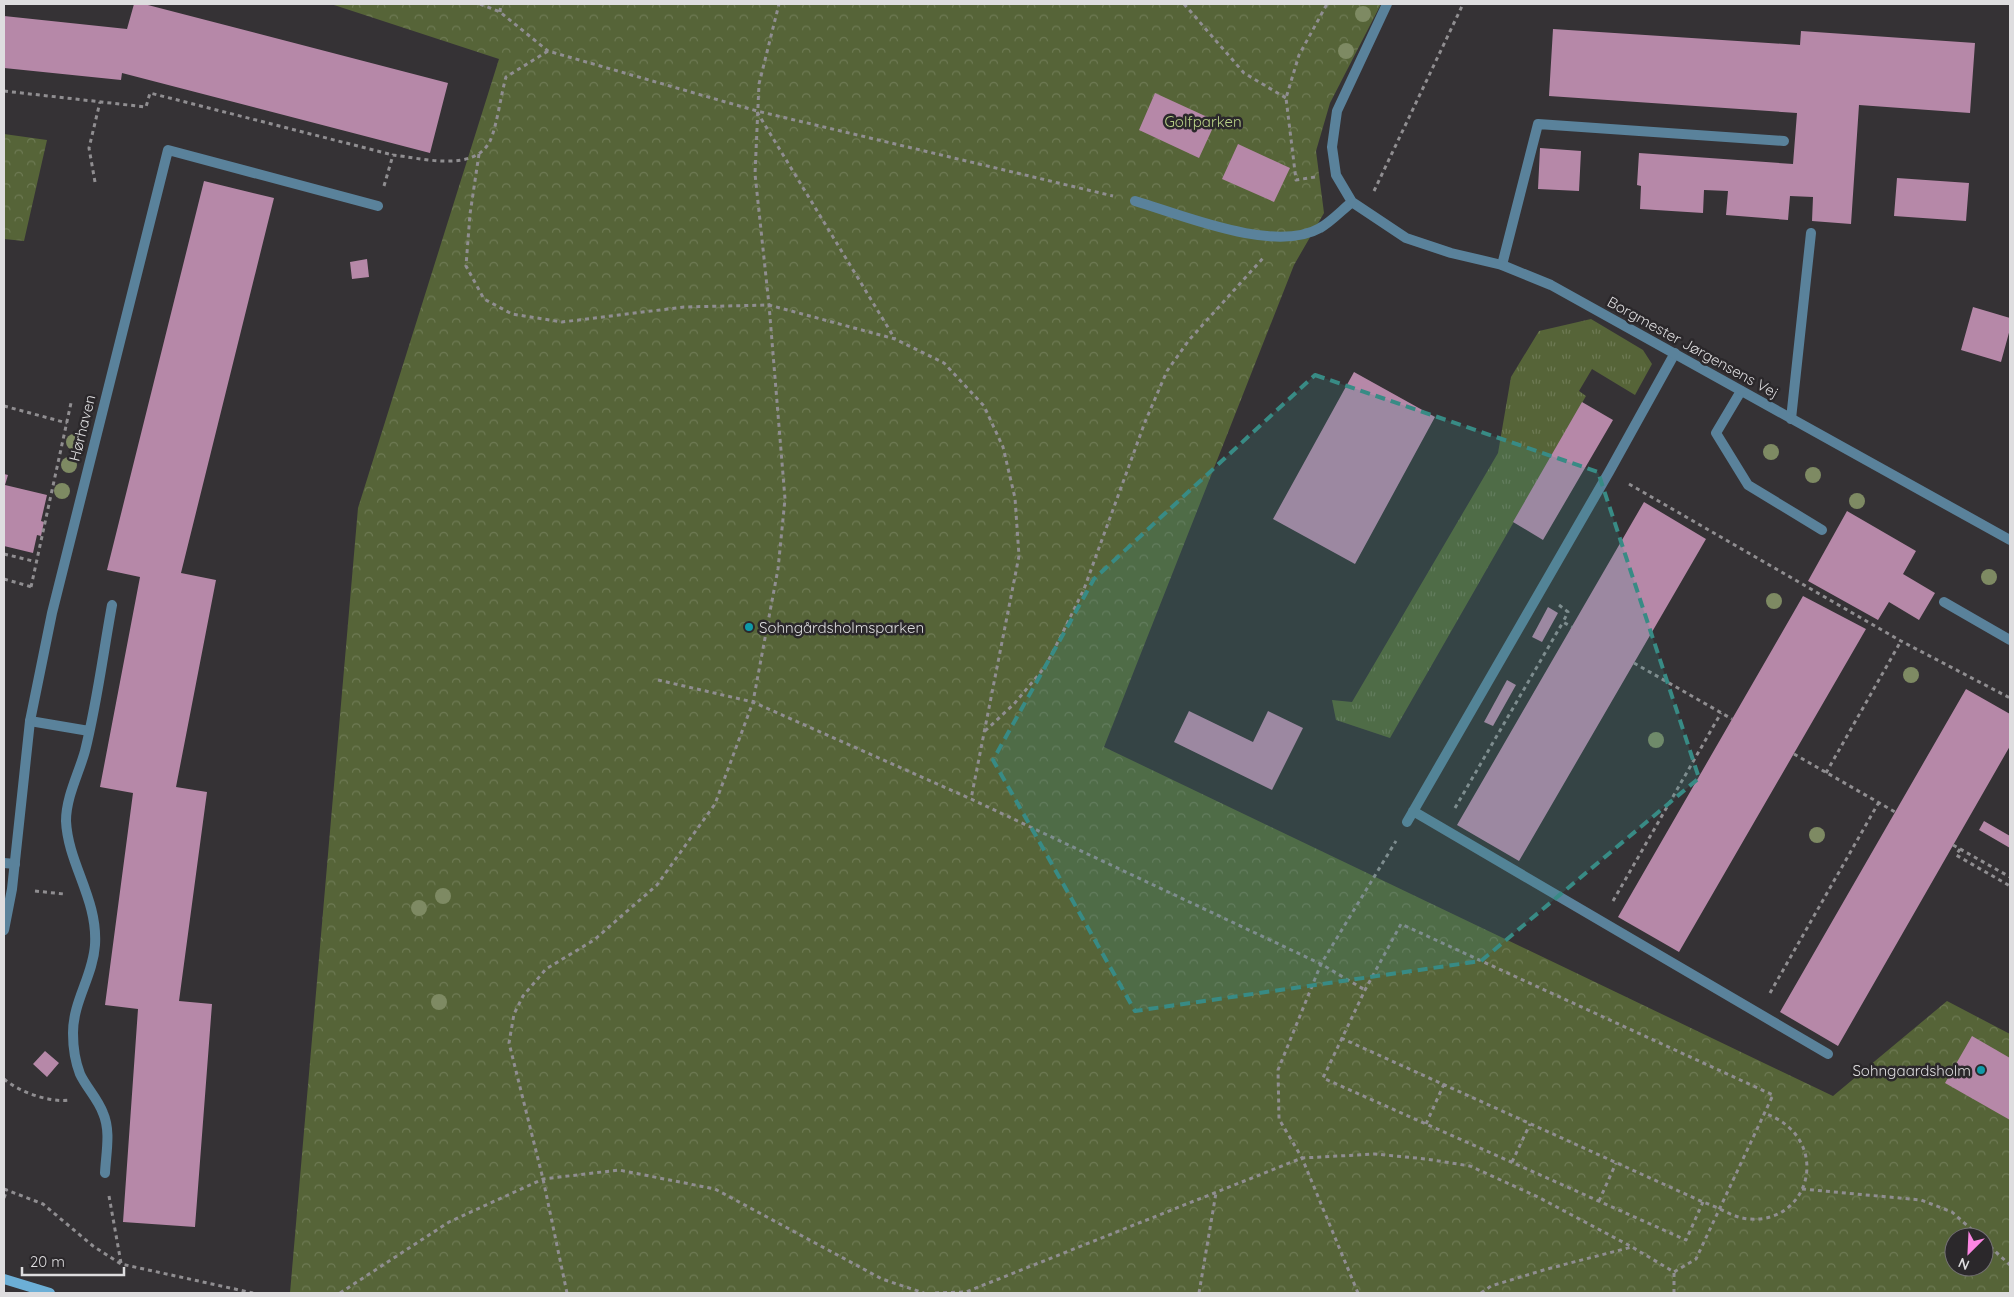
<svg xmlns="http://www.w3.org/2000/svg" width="2014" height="1297" font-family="Quicksand,sans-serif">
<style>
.grass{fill:url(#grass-tufts)}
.park{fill:url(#park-crowns);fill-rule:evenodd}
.building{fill:#b688a8}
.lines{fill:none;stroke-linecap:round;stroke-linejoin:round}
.path{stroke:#908e91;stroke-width:3;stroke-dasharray:4 4;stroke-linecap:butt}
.lane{stroke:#5a829b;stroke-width:10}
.street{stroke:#5a829b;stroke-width:10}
.secondary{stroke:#6cafd6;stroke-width:10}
.tree{fill:#7e8a63}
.marked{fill:#388b85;fill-opacity:0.2;stroke:#388b85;stroke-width:4;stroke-dasharray:10 6;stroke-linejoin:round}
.culture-dot{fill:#0f9aa8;stroke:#2b282b;stroke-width:2}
.labels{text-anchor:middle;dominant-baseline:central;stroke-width:5;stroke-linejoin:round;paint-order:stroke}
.park-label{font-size:15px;fill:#bad288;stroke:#2b282b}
.street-label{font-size:15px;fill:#dedddf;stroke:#2b282b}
.poi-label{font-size:15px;fill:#dedddf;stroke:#2b282b;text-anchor:start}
</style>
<defs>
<pattern id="grass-tufts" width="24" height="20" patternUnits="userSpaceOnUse" patternTransform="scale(1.25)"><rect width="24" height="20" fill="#566438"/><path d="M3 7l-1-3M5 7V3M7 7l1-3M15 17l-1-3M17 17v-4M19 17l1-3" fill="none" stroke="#6e7a54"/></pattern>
<pattern id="park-crowns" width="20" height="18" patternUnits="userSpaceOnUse" patternTransform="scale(1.25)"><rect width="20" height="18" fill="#566438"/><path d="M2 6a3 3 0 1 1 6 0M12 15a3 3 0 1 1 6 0" fill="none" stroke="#6e7a54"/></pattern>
</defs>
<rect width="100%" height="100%" fill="#353235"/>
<path class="grass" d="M1591 319 1643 350 1652 364 1635 395 1592 369 1579 391 1586 396 1390 738 1336 720 1332 700 1352 702 1498 453 1511 377 1539 331Z"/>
<path class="park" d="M331 4H1381L1330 103 1316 151 1324 213 1294 265 1104 747 1833 1096 1947 1001 2010 1034V1293H290L358 508 499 59ZM1954 1237H1984V1267H1954Z
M4 134 47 140 24 241 4 239Z"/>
<path class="building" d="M134 4H144L448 83 430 153 122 73 121 80 4 68V16L127 29Z
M1553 29 1800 45 1801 31 1975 43 1970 113 1859 105 1851 224 1812 221 1813 197 1790 196 1788 220 1726 215 1728 191 1704 190 1703 213 1640 209 1641 186 1637 185 1639 153 1793 164 1797 113 1549 96Z
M1155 93 1216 121 1199 158 1139 130Z
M1238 144 1290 168 1274 202 1222 179Z
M1540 148 1581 151 1579 191 1538 189Z
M1897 178 1969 183 1966 221 1894 216Z
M204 181 274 198 181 573 216 580 176 787 207 792 179 1001 212 1004 195 1227 123 1222 138 1009 105 1005 133 793 100 787 140 577 107 570Z
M367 259 369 277 352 279 350 262Z
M1973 307 2010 318V329L2001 362 1961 350Z
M1354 372 1435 417 1355 564 1273 519Z
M1582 402 1613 420 1543 540 1513 522Z
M4 474 8 475 5 485 47 495 41 521 44 522 41 536 37 535 33 553 4 546Z
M1644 502 1706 539 1519 861 1457 825Z
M1847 511 1916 551 1903 574 1935 593 1919 620 1889 602 1878 620 1808 581Z
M1803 596 1866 629 1679 952 1618 917Z
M1548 607 1558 613 1542 642 1532 637Z
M1507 680 1516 685 1493 726 1484 722Z
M1966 689 2010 714V746L1838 1046 1780 1012Z
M1189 711 1253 742 1268 711 1303 728 1272 790 1174 742Z
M1984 821 2010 836V848L1979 830Z
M1972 1036 2010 1058V1120L1945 1083Z
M45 1051 59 1063 47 1077 33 1064Z"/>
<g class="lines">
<path class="path" d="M480 4 500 12 548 51 757 111 1113 196
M1184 4 1244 73 1286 98
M500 12 501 4
M4 91 146 107 150 93 393 155
M757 112 895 339
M479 154 470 214 466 266 484 299 512 314 562 322 684 307 769 305 895 339 944 363 984 406 1003 447 1015 498 1019 556 971 799
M1315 177 1296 180 1286 98 1299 55 1327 4
M95 182 89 148 100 102
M384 186 393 155C421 158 474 173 490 141 497 126 501 94 506 77L548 51
M1374 191 1463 4
M4 406 67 423
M1629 484 1901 641 2010 698
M4 554 37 562
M4 579 32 587
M31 587 71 403
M1559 605 1568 612 1563 622 1572 627
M1634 663 1732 719
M658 680 753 702 971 799 1321 964 1365 990
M985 731 1014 704 1045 667 1061 636 1084 589 1145 422 1167 371 1189 340 1264 257
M1794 754 1895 812
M1826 773 1901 641
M1455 808 1563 622
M1953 845 2010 877
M1960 849 1956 855 2010 886
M35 891 64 894
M1613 901 1721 713
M1770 993 1879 802
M1341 1038 1703 1202C1719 1207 1733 1218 1749 1219 1812 1224 1833 1137 1764 1113
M4 1079C19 1092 50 1103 70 1100
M1426 1124 1444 1084
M1512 1162 1530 1124
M4 1189 43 1204 93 1246 121 1264 253 1293
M1802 1189 1921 1200 1952 1212 1980 1237
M109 1196 121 1263
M4 1198 7 1190
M1599 1201 1616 1163
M1984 1241 2010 1265
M340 1293 449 1222 543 1179 619 1170 715 1189 882 1279 924 1293
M567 1293 543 1179 509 1043 514 1014 523 996 546 969 594 940 657 885 715 804 753 702 778 569 785 499 769 305 755 174 759 84 779 4
M935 1293 966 1292 1302 1158 1375 1154 1426 1159 1470 1166 1538 1197 1632 1247 1674 1272 1696 1259 1773 1095 1401 924 1365 990 1323 1078 1686 1240 1703 1202
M1199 1293 1216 1193
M1358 1293 1302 1158 1279 1119 1278 1070 1321 964 1396 841
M1481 1293 1491 1286 1547 1269 1632 1247
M1674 1293V1272"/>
<path class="lane" d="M1502 265 1538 124 1784 141
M1741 391 1716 433 1748 485 1822 530
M1791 419 1811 233
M1944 602 2010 640
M30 721 89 731
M1413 811 1828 1054
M1407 822 1609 472 1675 353
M4 863 15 864
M105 1173C106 1153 111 1131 103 1113 98 1099 86 1087 80 1074 75 1061 73 1046 73 1033 73 1001 93 976 95 945 98 899 68 864 66 821 66 797 79 773 85 751 97 703 103 654 112 605"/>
<path class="street" d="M1387 4 1337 111 1332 147 1336 175 1352 202 1406 238 1451 253 1502 265 1551 285 2010 540
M1135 201C1182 215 1275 254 1320 228 1331 222 1342 210 1352 202
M4 930 12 889 30 721 52 613 168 150 378 206"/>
<path class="secondary" d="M4 1279 50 1293"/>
</g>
<g class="tree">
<circle cx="1363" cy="14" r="8"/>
<circle cx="1346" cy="51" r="8"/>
<circle cx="74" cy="442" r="8"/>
<circle cx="1771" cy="452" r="8"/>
<circle cx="69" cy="465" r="8"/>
<circle cx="1813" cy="475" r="8"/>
<circle cx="62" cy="491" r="8"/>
<circle cx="1857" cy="501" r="8"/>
<circle cx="1989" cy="577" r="8"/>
<circle cx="1774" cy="601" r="8"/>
<circle cx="1911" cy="675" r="8"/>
<circle cx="1656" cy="740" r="8"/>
<circle cx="1817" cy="835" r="8"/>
<circle cx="443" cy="896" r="8"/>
<circle cx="419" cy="908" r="8"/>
<circle cx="439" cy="1002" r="8"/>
</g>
<path class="marked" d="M1315 375 1598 472 1699 778 1481 961 1135 1011 993 760 1094 579Z"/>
<g class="culture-dot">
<circle cx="749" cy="627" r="5"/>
<circle cx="1981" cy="1070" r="5"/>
</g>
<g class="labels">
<g class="park-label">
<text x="1203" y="121">Golfparken</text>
</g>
<g class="street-label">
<text transform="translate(1693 347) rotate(29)">Borgmester Jørgensens Vej</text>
<text transform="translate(82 428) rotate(-76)">Hørhaven</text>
</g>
<g class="poi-label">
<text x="759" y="627">Sohngårdsholmsparken</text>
<text x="1971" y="1070" text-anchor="end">Sohngaardsholm</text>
</g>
</g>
<rect width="2014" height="1297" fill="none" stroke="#dedddf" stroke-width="10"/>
<g transform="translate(1969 1252) rotate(204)"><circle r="24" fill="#2b282b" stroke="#737073"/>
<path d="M0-4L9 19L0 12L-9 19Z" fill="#fc86e3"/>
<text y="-8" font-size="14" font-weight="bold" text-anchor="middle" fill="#dedddf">N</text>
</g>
<path d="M22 1267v8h102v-8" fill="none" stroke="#dedddf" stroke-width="2.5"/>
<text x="30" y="1267" font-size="15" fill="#dedddf" stroke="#2b282b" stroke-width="4" paint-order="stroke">20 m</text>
</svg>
